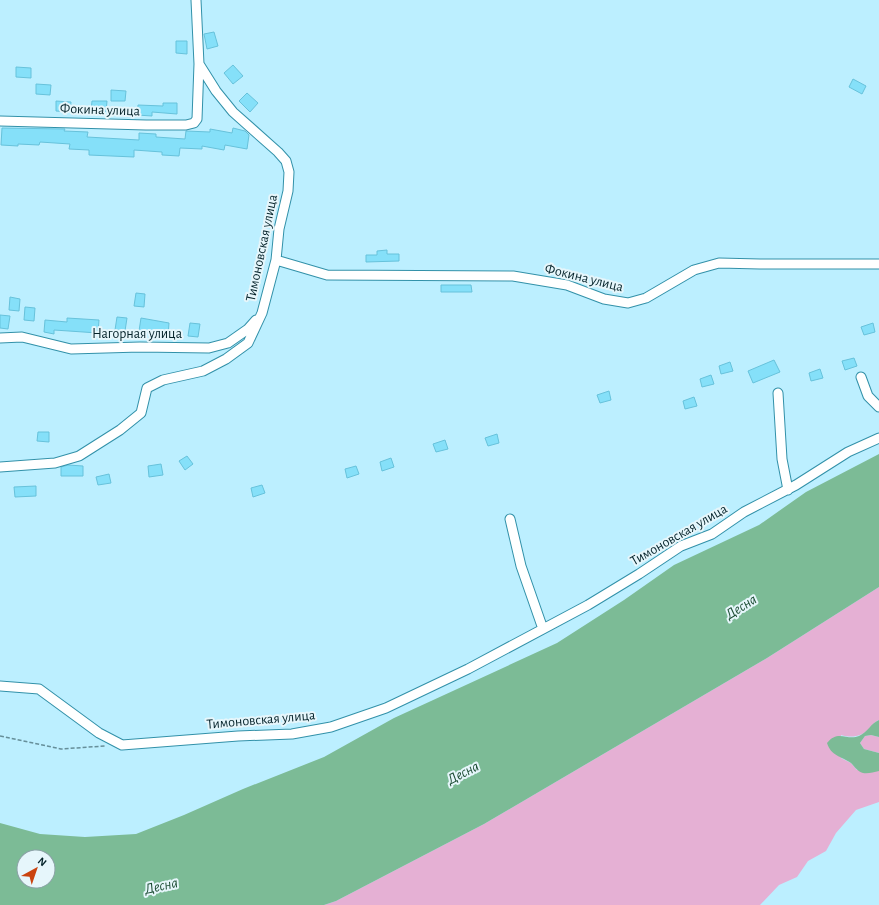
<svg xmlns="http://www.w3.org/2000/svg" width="879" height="905" font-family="'Alegreya Sans',sans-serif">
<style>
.green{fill:#e5b0d4}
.water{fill:#7cbb96;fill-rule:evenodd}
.building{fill:#85e0f9;stroke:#67c2db}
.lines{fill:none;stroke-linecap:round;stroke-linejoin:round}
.street-casing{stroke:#3291a9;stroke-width:11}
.path{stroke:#668f9a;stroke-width:1.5;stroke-dasharray:4 2;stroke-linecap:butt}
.street{stroke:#fff;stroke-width:9}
.labels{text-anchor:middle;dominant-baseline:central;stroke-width:4;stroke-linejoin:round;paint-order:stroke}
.street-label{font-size:14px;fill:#05232a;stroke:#e6f6fb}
.water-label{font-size:15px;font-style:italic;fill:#1b4b32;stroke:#e6f6fb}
</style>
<rect width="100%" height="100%" fill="#bcefff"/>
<path class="green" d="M879 587V720C874 722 873 725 869 729 861 737 852 738 841 735V758L851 763 857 770 879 771V802L856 810 836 833 826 851 808 861 797 877 779 885 760 905H324L336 901 484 824 767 658Z
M871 735 879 737V753L864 749 860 743 865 736Z"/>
<path class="water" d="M879 454V587L767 658 484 824 336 901 324 905H0V823L40 834 85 837 136 834 184 815 243 789 324 757 394 718 557 643 624 600 674 565 759 525 806 492ZM24 857H48V881H24Z
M879 720V737L871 735 865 736 860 743 864 749 879 753V771C874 772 868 774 863 773 857 771 855 767 851 763 841 756 831 756 827 743 838 729 847 741 859 736 868 732 871 723 879 720Z"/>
<path class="building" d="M214 32 218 46 207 49 204 34Z
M176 41H187V54L176 53Z
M233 65 243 76 233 84 224 73Z
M16 67 31 68V78L16 77Z
M853 79 866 86 862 94 849 87Z
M36 84 51 85 50 95 36 94Z
M111 90 126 91 125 101H111Z
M247 93 258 103 250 112 239 101Z
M56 101 71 102 70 112 56 111Z
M92 101H107L106 112 91 111Z
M163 103H177V114L152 112V116L137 115 138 105 163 106Z
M2 128 65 129 64 131 88 132 87 137 139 140V133L156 134V137L185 139 186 131 210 132V129L232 133 233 128 245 131 249 135 247 149 225 145 224 150 202 146V149L180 148 179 156 162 155V152L134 150V157L89 155V150L69 149 70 144 40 142 39 145 18 144V146L1 145Z
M387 250V254H399V261L366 262V255H377V251Z
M441 285H471L472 292H441Z
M136 293 145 294 144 307 134 306Z
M10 297 20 299 19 311 9 310Z
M25 307 35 308 34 321 24 320Z
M0 315 10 316 8 329 0 328Z
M117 317 127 318 125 331 115 330Z
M67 318 99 320 98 333 54 330V334L44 332 45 320 67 322Z
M141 318 169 323 168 336 139 331Z
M190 323 200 324 198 337 188 336Z
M873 323 875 332 864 335 861 327Z
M854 358 857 366 845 370 842 361Z
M774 360 780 372 753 383 748 371Z
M730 362 733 371 721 374 719 366Z
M820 369 823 378 811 381 809 373Z
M711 375 714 384 702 387 700 379Z
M609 391 611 400 600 403 597 395Z
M694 397 697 406 685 409 683 401Z
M38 432H49V442L37 441Z
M497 434 499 443 488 446 485 438Z
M445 440 448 449 436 452 433 444Z
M187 456 193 464 185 470 179 461Z
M391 458 394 467 382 471 380 462Z
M161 464 163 475 149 477 148 466Z
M68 465 83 466V476H61V467Z
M356 466 359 474 347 478 345 469Z
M109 474 111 483 98 485 96 477Z
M262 485 265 493 253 497 251 488Z
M36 486V496L15 497 14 487Z"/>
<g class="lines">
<defs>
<path id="street" d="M0 121 146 125H186L194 123 197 119 199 64 196 0
M276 260 327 275 513 276 567 285 604 299 628 303 646 298 694 270 719 263 760 264H879
M0 338 22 337 71 349 140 347 209 348 228 343 248 329 256 320
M861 377 868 396 879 407
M778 393 782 459 788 490
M0 467 55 463 79 456 120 430 141 413 147 388 163 380 203 371 226 359 248 343 262 313 276 260 279 229 288 191 289 172 286 161 278 152 233 112 216 91 199 64
M510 519 521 566 543 629
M0 686 39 689 99 733 122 745 238 736 292 734 331 727 386 708 468 669 588 605 639 574 681 546 712 534 744 512 796 485 848 452 879 438"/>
</defs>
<use href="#street" class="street-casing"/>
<path class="path" d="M0 736 61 749 105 746"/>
<use href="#street" class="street"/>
</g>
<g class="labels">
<g class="street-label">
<text transform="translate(100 110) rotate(2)">Фокина улица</text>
<text transform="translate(262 248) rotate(-78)">Тимоновская улица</text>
<text transform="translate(584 278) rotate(14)">Фокина улица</text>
<text x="137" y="334">Нагорная улица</text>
<text transform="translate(679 535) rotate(-30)">Тимоновская улица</text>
<text transform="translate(261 720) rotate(-5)">Тимоновская улица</text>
</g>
<g class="water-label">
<text transform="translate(741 607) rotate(-32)">Десна</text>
<text transform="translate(463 773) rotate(-27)">Десна</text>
<text transform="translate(161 886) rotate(-12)">Десна</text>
</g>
</g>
<g transform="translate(36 869) rotate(40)"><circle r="19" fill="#e6f6fb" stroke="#8ca2a7"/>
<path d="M0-3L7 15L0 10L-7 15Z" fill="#ca430f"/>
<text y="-6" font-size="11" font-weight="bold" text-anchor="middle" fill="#05232a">N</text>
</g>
</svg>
